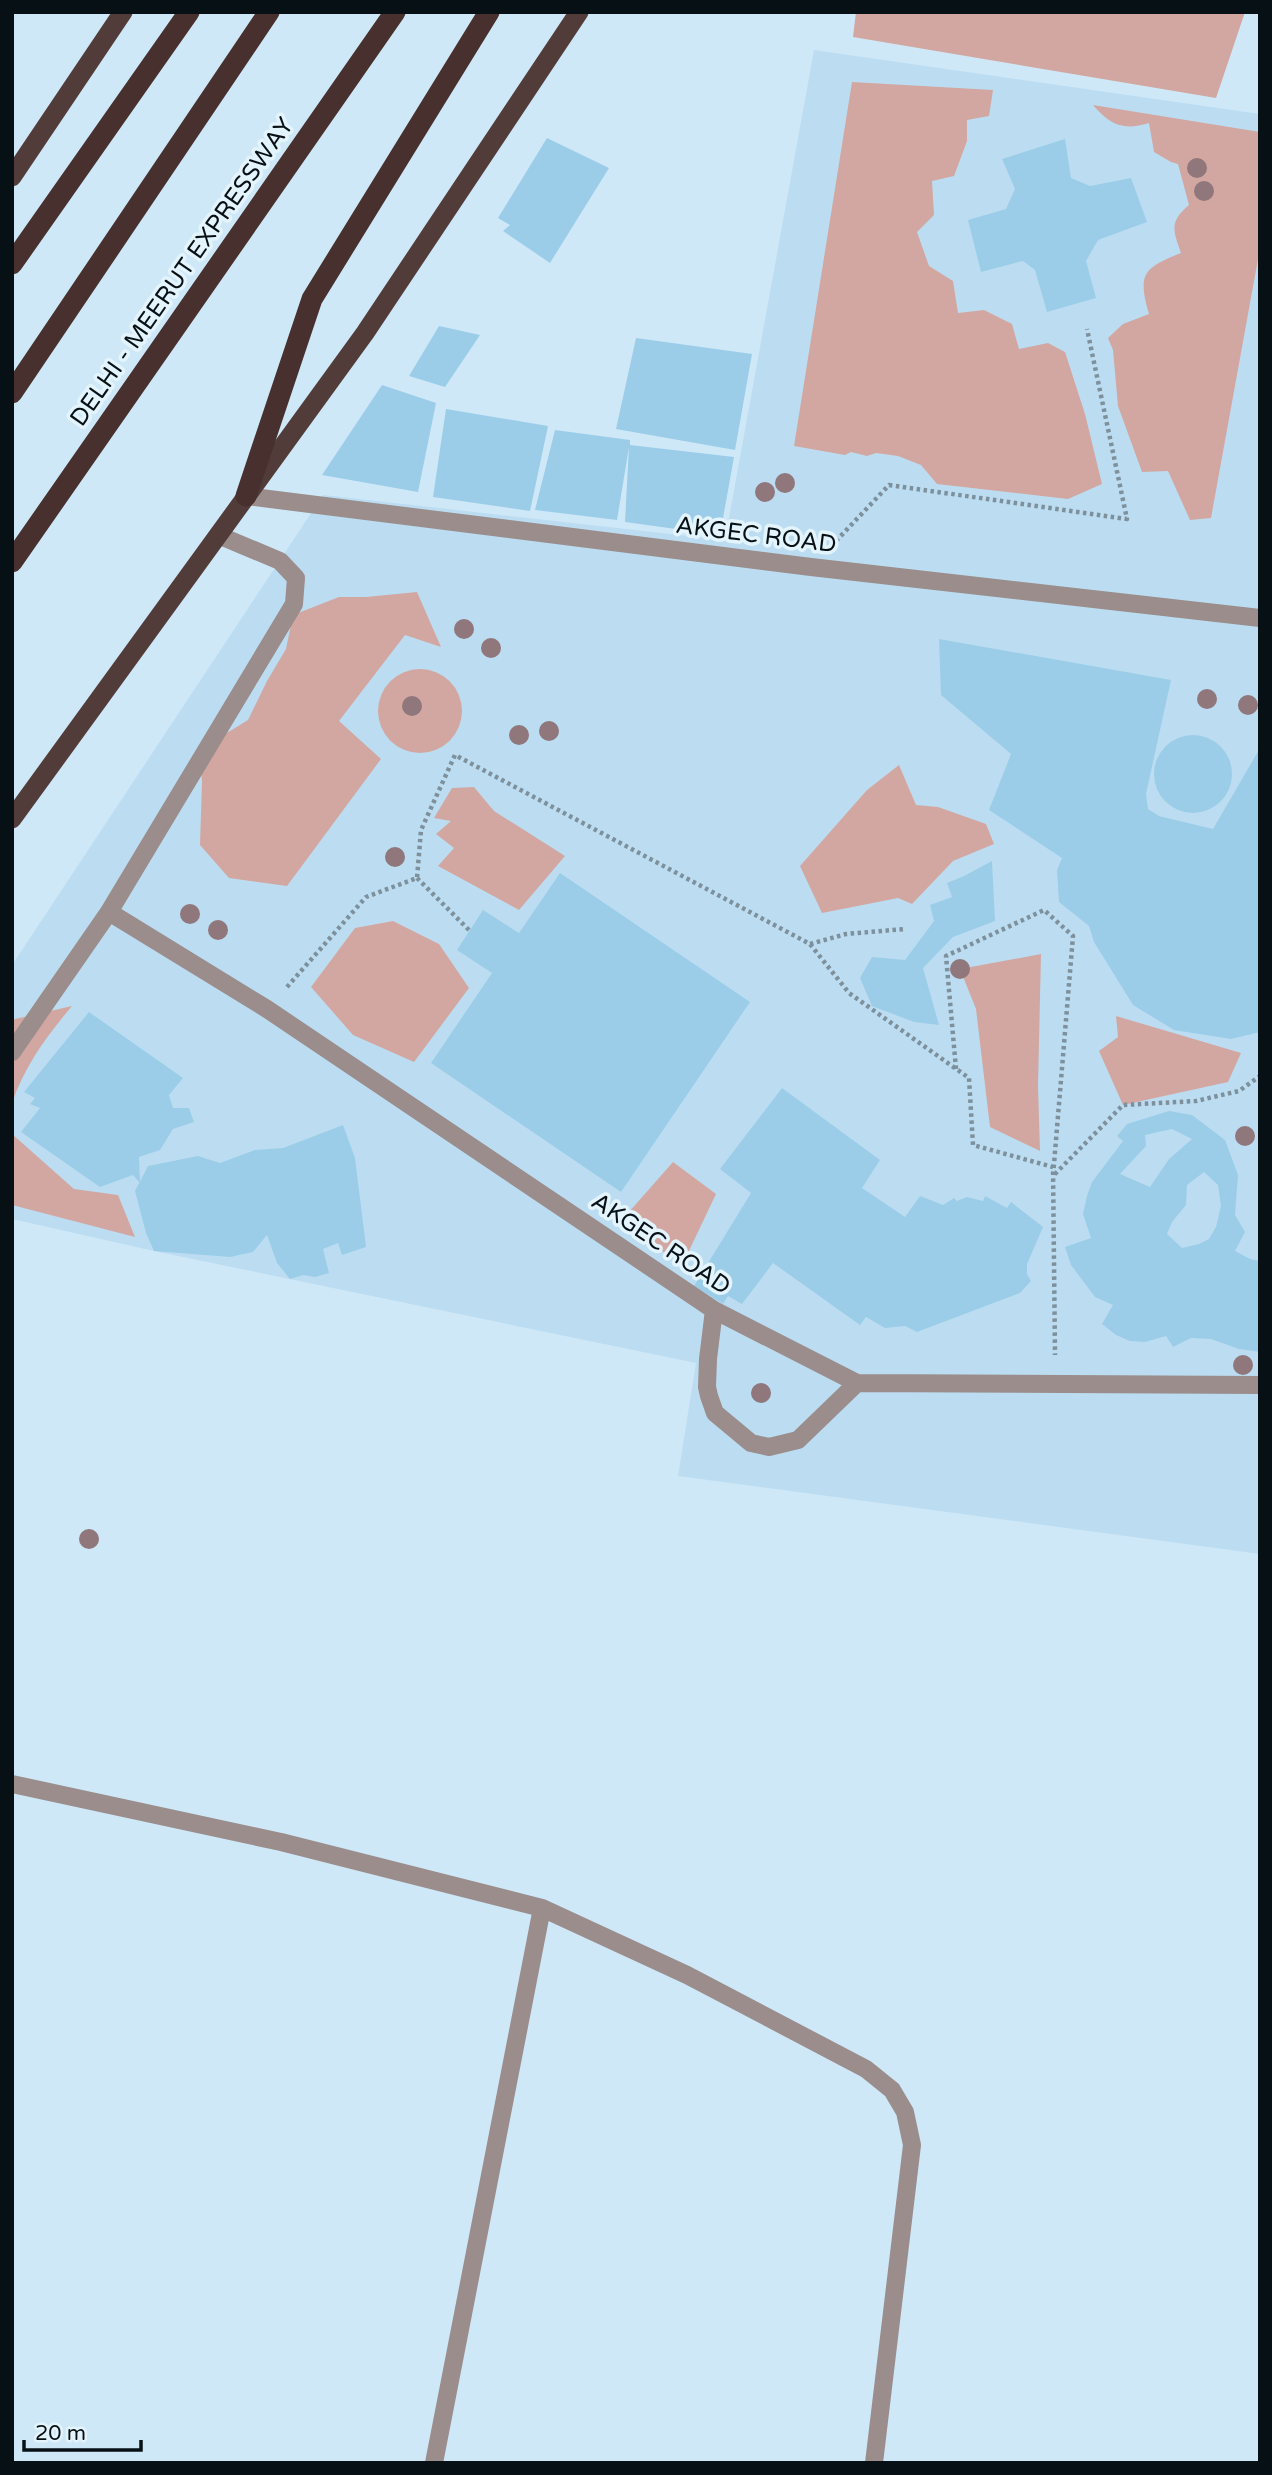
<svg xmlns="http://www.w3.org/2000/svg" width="1272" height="2475" font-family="'Varela Round',sans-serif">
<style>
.built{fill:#bcddf1}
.green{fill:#d2a7a1}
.building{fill:#9bcde9;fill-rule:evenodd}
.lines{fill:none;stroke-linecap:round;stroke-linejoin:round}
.path{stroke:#7d909c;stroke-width:4.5;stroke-dasharray:3.5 3.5;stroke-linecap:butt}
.service{stroke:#9a8d8c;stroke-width:18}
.minor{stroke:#9a8d8c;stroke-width:18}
.trunk{stroke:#523c39;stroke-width:19}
.motorway{stroke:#47302d;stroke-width:21}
.tree{fill:#8f777c}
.labels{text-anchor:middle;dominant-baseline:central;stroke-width:7;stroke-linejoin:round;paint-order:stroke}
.street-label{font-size:24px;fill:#071015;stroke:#e4f4fd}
</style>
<rect width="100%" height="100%" fill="#cee8f8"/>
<path class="built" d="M814 50 1260 114V1554L678 1476 696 1363 154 1251 12 1219V965L323 495 725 540Z"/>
<path class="green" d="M856 12H1245L1216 98 853 37Z
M852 82 993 90 989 116 967 120V141L954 176 932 181 934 215 917 232 929 266 953 281 958 313 984 310 1012 324 1019 349 1048 343 1065 352 1085 414 1102 484 1068 499 937 484 921 465 898 456 876 453 867 456 851 452 845 455 794 446Z
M1093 105 1260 132V248L1211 518 1190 520 1168 471 1142 472 1118 406 1113 350 1108 338 1123 324 1149 314C1137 273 1144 268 1181 253 1173 230 1169 222 1189 205L1178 164 1171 162 1154 152 1149 123C1123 131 1110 125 1093 105Z
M417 592 441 647 405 635 339 721 381 759 287 886 229 878 200 845 202 781 199 750 248 720 267 681 286 649 293 615 339 597H366Z
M378 711a42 42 0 1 1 84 0a42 42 0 1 1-84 0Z
M899 765 916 805 938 807 986 824 994 844 953 861 912 904 898 898 822 913 800 866 867 790Z
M474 787 494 811 565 856 519 910 438 866 454 848 436 834 451 821 434 818 452 788Z
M393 921 439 944 469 988 414 1062 353 1035 311 987 355 928Z
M1041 954 1038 1086 1040 1151 990 1127 976 1009 960 969Z
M72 1006C47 1036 25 1065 12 1103V1021L15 1019Z
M1116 1016 1241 1053 1228 1082 1123 1105 1099 1051 1118 1037Z
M12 1134 74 1189 118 1195 135 1237 12 1205Z
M673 1162 716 1194 687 1255 665 1253 621 1221Z"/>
<path class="building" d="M547 138 609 168 550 263 503 231 510 225 498 218Z
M1065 139 1071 178 1090 186 1131 178 1147 222 1098 240 1086 261 1096 298 1047 312 1035 270 1023 261 981 272 968 220 1006 209 1015 189 1002 159Z
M439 326 480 335 445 387 409 376Z
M636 338 752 354 735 450 616 429Z
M382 385 436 403 418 492 322 475Z
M446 409 548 426 530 511 433 497Z
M555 430 630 440V445L734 457 720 535 625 522 629 447 617 520 535 510Z
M939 639 1171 680 1146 794 1148 809 1159 816 1213 829 1260 748V1032L1231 1039 1174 1030 1133 1005 1094 942 1089 926 1059 902 1057 870 1062 858 989 810 1011 754 941 695Z
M1154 774a39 39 0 1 1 78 0a39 39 0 1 1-78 0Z
M992 861 995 921 953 937 923 968 939 1025 914 1022 872 1006 860 978 872 957 905 960 934 921 930 905 952 897 947 883 964 876Z
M560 873 750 1002 621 1192 431 1063 492 973 457 950 483 910 519 933Z
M89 1012 183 1078 169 1095 173 1108H189L194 1122 173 1129 160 1150 139 1157 140 1183 133 1175 100 1187 21 1132 40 1108 30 1104 35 1098 24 1092Z
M782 1088 880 1160 862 1188 905 1217 920 1196 943 1205 954 1198 957 1201 967 1197 983 1201 985 1196 1007 1208 1011 1202 1043 1227 1027 1264V1274L1031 1281 1020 1293 917 1332 905 1326 885 1328 866 1317 860 1325 773 1263 742 1304 728 1296 723 1304 694 1286 751 1193 720 1169Z
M1169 1111 1192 1115 1225 1140 1238 1175 1235 1215 1245 1232 1235 1251 1250 1259 1260 1261V1352L1239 1349 1211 1339 1191 1338 1173 1347 1166 1336 1145 1342 1130 1341 1116 1335 1102 1324 1113 1305 1095 1297 1071 1265 1065 1247 1091 1238 1083 1214 1087 1196 1092 1182 1123 1141 1117 1136 1127 1124ZM1172 1129 1192 1139 1169 1159 1150 1187 1120 1174 1146 1146 1145 1135ZM1204 1172 1218 1185 1221 1206 1216 1227 1209 1239 1199 1244 1182 1248 1167 1234 1172 1222 1186 1205 1187 1185Z
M343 1125 355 1158 366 1247 342 1255 338 1243 323 1249 329 1273 315 1277 303 1275 290 1279 277 1263 267 1235 253 1252 230 1257 154 1251 146 1233 135 1191 148 1166 198 1156 220 1163 255 1150 283 1148Z"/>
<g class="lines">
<path class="path" d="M836 541 889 485 1127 519 1087 329
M417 878 470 931
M810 944 846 934 905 929
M287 987 366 897 417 878 421 830 455 755 810 944 849 993 969 1078 973 1145 1053 1167 1055 1355
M956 1069 946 956 1044 910 1073 936 1053 1176 1123 1105 1196 1101 1239 1091 1260 1076"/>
<path class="service" d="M109 912 267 1009 714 1310 857 1383 1260 1385
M12 1052 109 912 294 604 296 578 280 561 218 535
M714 1310 708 1359 707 1387 709 1396 715 1413 751 1443 769 1447 798 1440 857 1383
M12 1784 281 1842 542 1908 687 1975 866 2069 892 2090 905 2112 912 2145 874 2463
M434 2463 542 1908"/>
<path class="minor" d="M246 496 811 567 1260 618"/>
<path class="trunk" d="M12 177 123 12
M12 819 365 333 579 12"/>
<path class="motorway" d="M12 264 189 12
M12 393 269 12
M246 496 312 299 489 12
M12 562 395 12"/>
</g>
<g class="tree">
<circle cx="1197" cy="168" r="10"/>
<circle cx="1204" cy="191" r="10"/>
<circle cx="785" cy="483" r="10"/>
<circle cx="765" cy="492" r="10"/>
<circle cx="464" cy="629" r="10"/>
<circle cx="491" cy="648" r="10"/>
<circle cx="1207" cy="699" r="10"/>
<circle cx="1248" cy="705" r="10"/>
<circle cx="412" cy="706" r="10"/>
<circle cx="549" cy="731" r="10"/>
<circle cx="519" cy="735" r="10"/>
<circle cx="395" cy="857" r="10"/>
<circle cx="190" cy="914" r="10"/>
<circle cx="218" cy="930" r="10"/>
<circle cx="960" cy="969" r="10"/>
<circle cx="1245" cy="1136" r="10"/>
<circle cx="1243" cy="1365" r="10"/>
<circle cx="761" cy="1393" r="10"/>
<circle cx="89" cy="1539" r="10"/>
</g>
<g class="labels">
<g class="street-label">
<text transform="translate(182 272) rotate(-55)">DELHI - MEERUT EXPRESSWAY</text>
<text transform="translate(756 535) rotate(7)">AKGEC ROAD</text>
<text transform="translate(661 1244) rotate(34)">AKGEC ROAD</text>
</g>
</g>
<rect width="1272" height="2475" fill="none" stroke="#071015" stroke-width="28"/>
<path d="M24 2440v10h117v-10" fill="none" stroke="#071015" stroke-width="3.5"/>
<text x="35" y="2440" font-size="21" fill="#071015" stroke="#e4f4fd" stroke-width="5" paint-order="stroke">20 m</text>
</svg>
